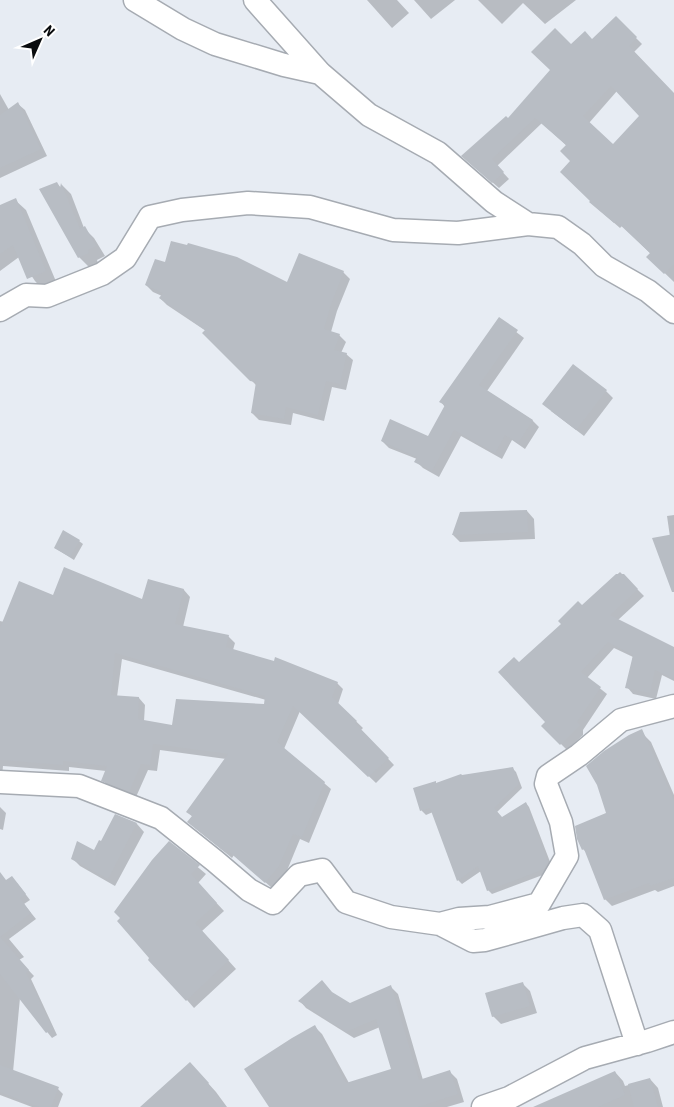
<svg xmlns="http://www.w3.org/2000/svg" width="674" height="1107" font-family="'Roboto Condensed',sans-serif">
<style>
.shadow{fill:#0003;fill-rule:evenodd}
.building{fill:#b8bdc4;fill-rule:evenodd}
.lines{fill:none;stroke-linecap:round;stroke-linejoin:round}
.street-casing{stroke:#a6abb2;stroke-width:25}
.street{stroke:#fff;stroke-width:22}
</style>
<rect width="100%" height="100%" fill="#e7ecf3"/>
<path class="shadow" d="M367 0H397L409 13 392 28Z
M414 0H455L431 19Z
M478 0H576L545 24 523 3 502 24Z
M616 18 642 44 634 52 674 94V282L648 257 651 254 622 226 620 228 597 208 572 161 567 146 542 123 497 166 509 179 499 188 469 162 508 120 571 46 593 40ZM617 91 641 116 613 145 589 123Z
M0 94 9 110 18 104 25 110 47 156 0 178Z
M57 183 61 188 62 185 71 194 84 228 94 238 105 256 97 260 98 263 89 267 79 257Z
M15 200 26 210 60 291 45 292 35 281 19 257 0 271V206Z
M166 264 288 283 343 272 350 279 337 311 331 332 339 335 346 342 341 353 346 354 353 360 346 390 332 387 324 421 293 413 291 425 259 420 252 413 257 386 204 333 206 331 167 305 160 298 162 296 153 292 146 285Z
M499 319 524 338 487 391 532 420 539 427 525 449 512 440 502 459 461 436 439 477 423 468 416 461 417 459 389 448 382 441 429 437 445 407 441 402Z
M606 391 613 398 584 436 551 411Z
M527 511 534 519 535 539 460 542 453 535Z
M674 515V565L667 516Z
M79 541 83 544 74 560 55 548Z
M620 572 644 596 618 620 674 648V681L662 675 656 699 633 694 627 687 633 657 614 648 587 678 607 694 583 730V735L567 750 543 726 547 722 519 664Z
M149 580 184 590 190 597 183 627 228 636 235 643 233 650 337 683 343 689 338 704 363 728 361 730 394 765 376 783 300 711 284 749 331 789 309 843 300 839 286 873 272 888 234 855 232 858 195 828 193 817 188 812 226 759 160 750 157 771 148 770 136 797 109 787 103 780 106 771 69 767V771L3 766 2 777 0 778V621L4 622 54 597 143 601ZM122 659 266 700 265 705 173 726 144 721 145 705 139 698 117 697Z
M644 735 651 742 674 795V886L658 892 655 890 612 906 605 899 587 853 583 849 608 814Z
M512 768 516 772 522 788 497 812 502 818 526 803 529 807 552 867 548 873 492 894 488 890 481 871 462 884 458 880 433 812 426 815 422 811 415 789 435 782 437 784 462 776Z
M0 807 6 813 3 830 0 829Z
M115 816 137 824 144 832 115 886 80 866 72 858 94 852 101 843Z
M169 843 206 874 198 883 224 911 202 931 236 969 194 1008 187 1000Z
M17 883 30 900 24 904 36 919 9 939 24 957 19 960 34 976 31 979 57 1035 52 1038 20 998 13 1072 58 1089 63 1094 58 1107H32L0 1095V887Z
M523 984 530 991 537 1013 501 1024 493 1016Z
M391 987 398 994 423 1080 450 1072 457 1079 464 1102 447 1107H270L315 1027 322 1034 349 1083 392 1070 380 1027 354 1038 306 1008 300 1001 334 994 350 1004Z
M198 1072 216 1092 227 1107H142Z
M615 1072 623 1081 625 1086 650 1079 658 1088 663 1107H546Z"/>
<path class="building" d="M616 16 637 37 629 46 674 93V264L664 274 646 257 650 253 616 221 614 223 589 202 590 201 560 172 570 161 560 151 566 145 535 118 492 159 504 172 492 183 461 156 506 116 508 118 550 70 531 52 555 28 571 44 585 31 592 39ZM611 86 639 116 613 144 583 116Z
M18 102 41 149 0 168V115Z
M57 182 60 188 61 183 80 229 85 226 96 246 88 250 89 253 78 258 39 189Z
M16 198 46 271 27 279 13 245 0 254V205Z
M171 241 187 245 188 243 237 257 287 282 299 253 344 271 331 304 324 329 340 334 334 350 347 353 340 384 326 381 318 415 286 407 284 419 251 413 256 382 250 381 202 333 205 330 159 298 163 293 145 285 155 259 165 262Z
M499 317 518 330 479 385 533 420 518 443 505 435 495 453 454 430 432 471 414 462 417 457 381 441 390 419 428 436 445 405 439 402Z
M573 364 607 390 576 430 542 404Z
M527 510 528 532 452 535 460 512Z
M63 530 80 540 70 557 54 548Z
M674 534V592H672L652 538Z
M64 567 142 599 148 579 184 589 175 624 229 635 226 647 274 661 275 657 338 682 332 697 357 721 355 723 389 758 368 777 293 706 277 742 325 782 302 837 293 834 279 866 265 883 227 850 225 852 187 822 192 816 186 812 228 754 153 744 150 765 141 764 129 792 101 781 107 766 63 761V765L0 760V628L19 581 53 595ZM115 653 265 696 264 704 176 699 172 725 138 719 139 697 111 695Z
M616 574H624L638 589 610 615 674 647V679L655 670 650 693 625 688 633 655 608 642 581 672 601 687 577 722 580 725 560 745 541 726 545 722 498 672 514 657 519 662 561 624 558 621 578 601 582 605Z
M642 729 674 801V878L650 886 649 883 604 900 584 849 582 850 577 839 575 826 606 813 597 785 586 766 604 751 629 735Z
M513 767 519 784 494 808 502 817 526 802 548 862 544 869 487 891 478 866 457 881 430 808 420 811 413 788 436 781V783L461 774 462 775Z
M115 814 137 823 108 879 71 859 77 841 94 850 99 840 101 841Z
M169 841 200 865 191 874 217 903 195 923 229 960 186 1001 148 960 149 958 117 921 120 918 114 912 152 860Z
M0 872 6 880 12 876 26 894 20 898 31 913 0 937Z
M0 937 29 970 26 973 53 1029 46 1033 0 974Z
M322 980 332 992 350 1003 391 985 419 1080 450 1070 458 1094 418 1107H269L244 1069 292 1038 315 1025 346 1083 391 1069 376 1019 346 1032 298 1001Z
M523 982 530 1006 492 1017 485 993Z
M190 1062 209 1083 208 1084 226 1107H140Z
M0 1065 59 1087 51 1107H39L0 1092Z
M615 1071 625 1095 598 1107H533Z
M650 1078 658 1107H634L628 1084Z"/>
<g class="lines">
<defs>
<path id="street" d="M135 0 183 29 215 44 284 65 320 73
M255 0 320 73 369 115 438 153 494 202 528 224 558 227 582 244 604 266 648 291 674 312
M0 310 26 295 47 296 102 274 125 258 150 217 182 210 248 203 310 207 393 230 458 233 528 224
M0 782 79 786 161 818 215 861 249 890 273 903 299 875 322 870 346 902 391 917 440 924 473 941 485 940 563 918 583 915 600 930 637 1044
M440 924 459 919 490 917 539 904 567 856 561 822 546 784 548 776 579 755 621 720 674 706
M483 1107 509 1098 585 1058 647 1041 674 1032"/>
</defs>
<use href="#street" class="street-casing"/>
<use href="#street" class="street"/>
</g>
<g transform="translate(40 40) rotate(45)" stroke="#ffffff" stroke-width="4" paint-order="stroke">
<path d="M0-4L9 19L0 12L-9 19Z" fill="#0a0c0e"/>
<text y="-8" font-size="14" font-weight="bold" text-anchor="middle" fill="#0a0c0e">N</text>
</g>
</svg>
